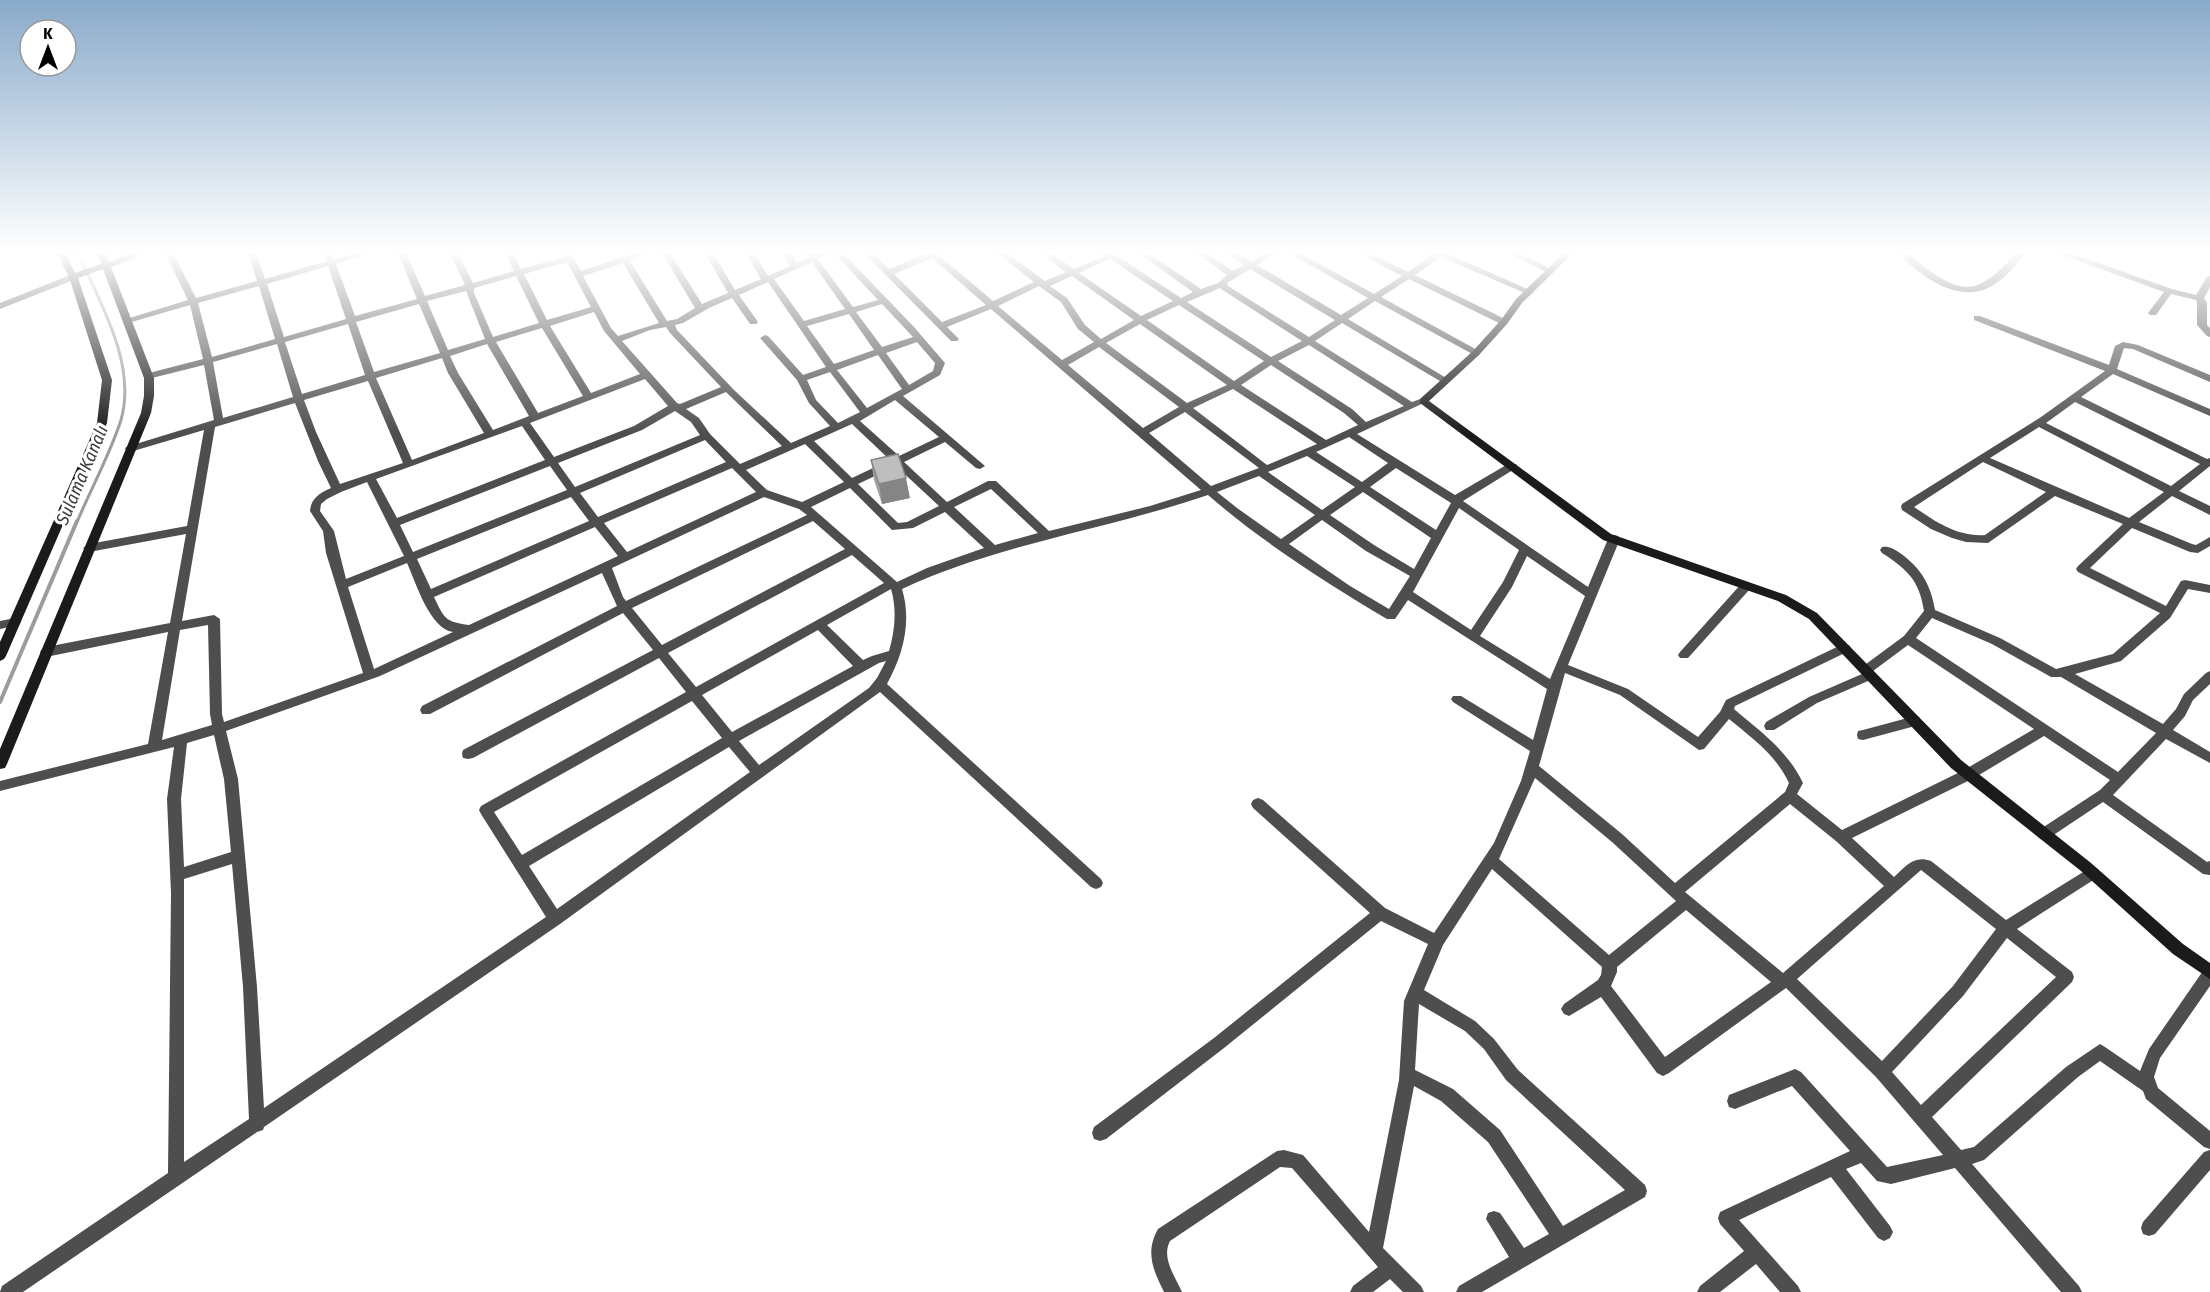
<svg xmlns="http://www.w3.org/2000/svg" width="2210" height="1292" font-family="'Fira Sans Condensed',sans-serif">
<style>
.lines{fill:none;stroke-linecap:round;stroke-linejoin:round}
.stream-far1{stroke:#9c9c9c;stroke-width:3}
.stream{stroke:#9c9c9c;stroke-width:4}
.street{fill:#4e4e4e;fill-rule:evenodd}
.secondary{fill:#1b1b1b;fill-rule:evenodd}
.wall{fill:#a3a3a3}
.shaded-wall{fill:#858585}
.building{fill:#bebebe;stroke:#858585;stroke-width:1.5}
.labels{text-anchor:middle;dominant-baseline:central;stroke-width:6;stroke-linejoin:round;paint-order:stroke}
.water-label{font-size:18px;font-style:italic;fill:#3d3d3d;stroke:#fff}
</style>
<rect width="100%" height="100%" fill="#fff"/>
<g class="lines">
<path class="stream-far1" d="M77 522C90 491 111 452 121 420 137 364 100 303 78 253"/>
<path class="stream" d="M0 702 77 521"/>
<path class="street" d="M165 253H173L196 298 257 281 248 253H256L265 279 327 261 324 253H332L334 259 356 253H370L336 264 355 316 417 299 398 253H406L425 296 465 285 450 253H458L473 283 514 271 505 253H513L521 269 565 257 563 253H571L581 271 635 253H649L630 261 667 321 677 319 695 308 662 253H670L702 304 728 293 705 253H713L735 290 761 279 746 253H754L768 276 790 266 783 253H791L797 263 808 257 806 253H827L818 259 853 307 878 300 834 253H843L914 327 945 363 940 375 903 396 985 466 980 469 976 468 945 442 904 462 947 502 988 481H996L1049 531 1150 506 1201 490 991 309 947 327 959 339 957 341H951L864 253H873L889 269 927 253H936L993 301 1034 282 997 253H1007L1045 281 1066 272 1041 253H1051L1074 269 1104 256 1102 253H1119L1117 256 1181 298 1193 292 1138 253H1148L1201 289 1218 283 1227 275 1196 253H1206L1233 271 1244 265 1226 253H1237L1251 262 1266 253H1277L1257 265 1341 315 1368 298 1289 253H1300L1374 294 1402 276 1358 253H1369L1408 272 1434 253H1446L1534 292 1530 295 1527 294 1441 257 1415 275 1507 320V324H1501L1409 279 1381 297 1479 351V355L1476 356 1375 301 1348 319 1448 379V383L1445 384 1342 323 1315 341 1412 402 1423 398 1428 401 1357 434 1455 495 1508 464H1516L1517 466 1516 468 1463 501 1588 587 1608 539 1614 535 1618 536 1620 539 1568 665 1628 689 1698 737 1720 712 1726 700 1841 645H1849L1851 648 1849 651 1735 706 1734 709C1761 732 1787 750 1803 783L1797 794 1842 830 1964 770 2034 729 1908 645 1873 671 1877 675 1875 678 1817 703 1774 730H1766L1764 726 1766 722 1809 697 1862 674 1860 670 1862 667 1904 636 1924 611C1919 580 1908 570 1882 553L1880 550 1882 547C1889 546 1894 549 1900 553 1921 568 1931 585 1935 610L2000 638 2056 669 2113 654 2160 613 2078 572 2076 569 2078 566 2123 524 2055 496 1988 543 1966 542 1952 538 1931 529 1902 510 1901 507 1902 504 2041 417 2105 371 1974 320V316H1980L2109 365 2115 346 2123 342 2138 345 2210 375V382L2133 349 2124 348 2117 369 2210 409V416L2113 374 2081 397 2207 459 2210 458V466L2179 491 2210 506V515L2172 496 2139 522 2192 544 2196 545 2210 537V546L2198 553 2190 552 2132 528 2090 568 2166 606 2181 581 2185 580 2210 585V593L2188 589 2170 618 2121 661 2075 674 2163 724 2176 709 2184 694 2206 673 2210 671V684L2193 700 2185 716 2173 730 2210 752V763L2166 739 2113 795 2207 862 2210 861V875L2203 874 2103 802 2049 838 2044 840 2039 838 2037 834 2039 830 2100 790 2110 780 2044 736 1974 778 1852 838 1894 877C1906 866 1914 855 1931 861L2006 920 2088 869 2093 867 2098 869 2100 873 2098 877 2017 929 2072 972 2074 977 2072 982 1932 1117 1961 1150 1974 1147 2066 1067 2100 1044 2105 1047 2140 1071 2149 1049 2205 968 2210 966V986L2160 1058 2154 1077 2158 1088 2210 1131V1149L2204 1147 2146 1099 2143 1091 2100 1061 2078 1077 1984 1160 1972 1164 2079 1286 2082 1292H2061L1955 1168 1891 1184 1877 1181 1861 1163 1846 1169 1890 1226 1893 1232 1890 1238 1884 1241 1878 1238 1831 1177 1739 1220 1798 1286 1801 1292H1780L1756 1264 1720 1292H1697L1700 1286 1744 1251 1720 1224 1718 1218 1720 1212 1850 1151 1792 1086 1735 1109 1729 1107 1727 1101 1729 1095 1795 1069 1801 1072 1887 1167 1943 1155 1876 1077 1786 988 1669 1073 1663 1076 1657 1073 1601 997 1569 1016 1564 1014 1561 1009 1564 1004 1598 980 1601 975 1602 967 1492 869 1443 945 1424 990 1475 1021 1494 1039 1518 1070 1645 1185 1647 1191 1645 1197 1482 1292H1456L1459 1286 1509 1257 1486 1219 1488 1213 1494 1211 1500 1213 1524 1248 1549 1234 1488 1142 1441 1101 1414 1086 1383 1248 1421 1286 1424 1292H1403L1390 1279 1373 1292H1350L1353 1286 1378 1267 1292 1168 1280 1167 1170 1241C1161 1258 1175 1276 1182 1292H1164C1153 1270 1145 1252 1158 1229L1277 1151 1284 1150 1303 1155 1369 1232 1399 1080 1404 1001 1428 944 1381 921 1224 1048 1106 1139 1100 1141 1094 1139 1092 1133 1094 1127 1214 1038 1370 913 1253 808 1251 804 1253 800 1258 798 1263 800 1385 908 1434 933 1494 843 1521 781 1530 751 1453 702 1451 699 1453 696H1461L1533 740 1547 689 1408 600 1395 619H1387C1325 582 1262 542 1208 495 1106 530 1001 543 902 589 912 622 903 655 887 684L1101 879 1103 883 1101 887 1096 889 1091 887 880 692 560 924 264 1127 263 1130 257 1132 23 1292H0L2 1286 168 1173 171 893 167 799 174 747 0 791V781L148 744 168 632 46 657 42 655 40 652 42 649 46 647 170 623 186 534 89 552 83 548 89 544 187 526 204 430 130 452 125 449 126 447 214 420 204 365 148 379 143 376 145 374 203 359 190 305 128 323 123 320 188 300ZM932 258 986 305 942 322 894 274ZM1110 259 1173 301 1141 316 1079 273ZM567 262 591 307 547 320 524 274ZM812 262 845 309 804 321 774 279ZM623 263 659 323 618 336 611 328 583 276ZM328 266 346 319 284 337 267 284ZM1250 269 1335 320 1309 337 1228 286 1227 283ZM516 276 539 323 493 337 474 293V288ZM1072 276 1134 320 1101 339 1085 325 1067 298 1050 286ZM768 282 826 367 803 375 768 336 765 335 760 338 797 380 809 403 830 426 791 443 734 390 677 330 675 325 683 323 709 308 732 298 750 324H756L758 322 739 295ZM259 286 275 339 212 357 198 303ZM1039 286 1061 302 1078 329 1094 342 1062 360 998 306ZM1220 288 1221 289 1302 341 1271 357 1187 302ZM466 291 485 339 448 350 427 301ZM419 304 440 353 374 372 356 322ZM882 304 913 337 882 347 856 312ZM1179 305 1264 361 1234 381 1147 320ZM594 312 604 331 640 374 591 393 550 326ZM849 314 874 350 834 364 807 326ZM348 324 365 375 302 394 285 342ZM1140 324 1227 385 1187 403 1106 343ZM666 327 670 333 721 387 680 404 677 403 622 341 650 330ZM542 328 583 396 538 413 496 342ZM917 342 935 363 933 371 909 385 886 353ZM277 344 293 397 223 418 213 362ZM487 344 529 416 493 430 458 373 450 356ZM1309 345 1404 406 1366 422 1352 409 1278 361ZM1099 347 1179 407 1143 428 1068 365ZM878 355 902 389 867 408 837 370ZM442 358 448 373 484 433 412 460 376 378ZM1271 365 1344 413 1358 425 1326 440 1241 385ZM830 372 860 412 838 423 816 400 807 380ZM645 379 668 406 634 426 554 457 530 423ZM368 381 403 463 340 484 316 432 304 400ZM1233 389 1317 444 1267 465 1193 408ZM726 392 728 394 782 446 740 464 710 434 699 418 686 409ZM895 400 939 437 899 456 860 421ZM2075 402 2200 464 2171 486 2046 423ZM295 403 318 461 331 488C320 493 311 498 310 511L323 531 326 553 363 673 224 722 222 714 220 619 214 615 182 621 215 427ZM675 411 691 422 700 435 575 487 558 463 642 430ZM1185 412 1259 468 1211 486 1149 433ZM852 424 890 460 852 478 814 441ZM522 426 545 460 397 518 376 479ZM2039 427 2164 492 2129 518 1990 458ZM1349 437 1388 463 1362 482 1316 452ZM705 440 726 462 598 517 580 493ZM805 444 844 482 802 502 767 490 746 470ZM1307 456 1355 487 1322 510 1268 472ZM1983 462 2046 492 1985 535C1958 537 1936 522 1914 507ZM550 466 567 490 413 552 400 525ZM896 466 939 506 907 522 898 523 858 484ZM732 468 756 492 627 552 604 523ZM1396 468 1451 503 1436 530 1370 487ZM1259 476 1315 515 1281 539 1237 508 1217 492ZM367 482 404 556 346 579 334 531 320 511 321 504 327 499 341 492ZM850 488 892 530 913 528 945 512 984 548 927 568 897 582 811 507ZM991 489 1038 533 995 545 954 507ZM1363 492 1431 538 1414 569 1374 545 1330 515ZM571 497 589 521 431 589 417 559ZM764 497 799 509 807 515 626 601 623 597 612 568ZM1459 508 1519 550 1503 582 1471 630 1413 592ZM1322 520 1366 551 1410 576 1389 609 1350 586 1289 544ZM813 521 845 549 662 645 632 608ZM595 527 618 556 469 625C445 622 444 618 434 597ZM852 555 884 583 696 687 668 653ZM1527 556 1585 596 1550 679 1480 636 1512 587ZM407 563C416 583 430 629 453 632L374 669 348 587ZM602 573 617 606 422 706 420 710 422 714H430L623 613 653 650 463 750 462 754 463 758 468 759 473 758 659 658 686 692 481 806 479 810 481 814 546 917 264 1108 257 987 238 779 226 731 380 676ZM891 589C897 610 895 630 889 651L872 656 863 660 827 625ZM1932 618 1992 644 2051 677H2061L2156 733 2118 772 1916 638ZM208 625 210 714 212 725 162 740 180 630ZM818 630 853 666 732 732 702 695ZM886 661 877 678 869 688 759 765 739 741 879 663ZM1565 673 1620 695 1699 750 1704 749 1729 719C1752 738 1776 755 1789 783L1785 792 1675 883 1622 834 1539 766ZM692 701 722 738 522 855 494 812ZM214 735 224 779 231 852 184 867 181 799 187 743ZM729 747 750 772 557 909 529 866ZM1535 778 1612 842 1676 901 1609 955 1499 859ZM1790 804 1836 841 1884 886 1783 973 1685 892ZM232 864 243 987 249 1119 184 1162V879ZM1921 870 1996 929 1953 986 1882 1061 1797 979ZM1686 910 1771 982 1665 1057 1611 986 1617 972V967ZM2007 938 2056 977 1921 1105 1892 1072 1963 996ZM1419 1004 1465 1031 1484 1049 1506 1080 1625 1190 1563 1226 1500 1130 1453 1089 1415 1070Z
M1509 253H1520L1553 270 1546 272Z
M1898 253C1911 253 1912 257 1922 265 1967 300 1980 291 2017 253H2026C2016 265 2003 281 1988 288 1956 303 1919 275 1898 253Z
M2057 253H2070L2172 289 2196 295 2207 277 2210 276V287L2204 298 2207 303V325L2210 328V337L2207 336 2197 325V303L2196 300 2171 294 2156 315H2150L2148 313 2164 292Z
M73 274 77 277 76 279 0 309V303Z
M1746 582 1752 586 1750 589 1688 658H1680L1678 655 1680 652 1742 583Z
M15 618 19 619 21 622 19 625 0 629V621Z
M1915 716 1919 717 1921 721 1919 725 1863 740 1858 739 1857 735 1858 731 1863 730Z
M2210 1150V1170L2155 1234 2149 1236 2143 1234 2141 1228 2143 1222 2204 1152Z"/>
<path class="secondary" d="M57 253H65L75 273 101 264 97 253H105L109 262 133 253H146L111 267 154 378V396L151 413 7 764 5 768 0 769V749L141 413 144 396V378L103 269 78 278 112 380 107 423 6 656 4 659 0 661V642L97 423 102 380 69 277Z
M1564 253H1573L1522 303 1507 324 1479 355 1429 401 1611 534 1786 595 1817 613 1961 760 2091 863 2183 944 2210 963V979L2173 954 2081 871 1951 768 1809 619 1778 601 1603 540 1420 403V399L1473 351 1501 320 1516 299Z"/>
</g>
<path class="wall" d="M871 460 910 498 882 504 874 480Z"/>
<path class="shaded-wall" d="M906 478 910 498 882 504 879 484Z"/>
<path class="building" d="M898 454 906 478 879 484 871 460Z"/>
<linearGradient id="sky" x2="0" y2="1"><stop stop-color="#89aaca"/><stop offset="0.58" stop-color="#fff"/><stop offset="1" stop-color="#fff" stop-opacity="0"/></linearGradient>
<rect width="2210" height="434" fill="url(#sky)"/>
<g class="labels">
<g class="water-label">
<text transform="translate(82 475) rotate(-67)">Sulama Kanalı</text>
</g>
</g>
<g transform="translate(48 48)"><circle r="28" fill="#ffffff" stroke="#999999" stroke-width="1.5"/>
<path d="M0-4.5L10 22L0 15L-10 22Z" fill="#000000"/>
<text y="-9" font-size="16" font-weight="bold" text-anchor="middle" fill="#000000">K</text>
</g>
</svg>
